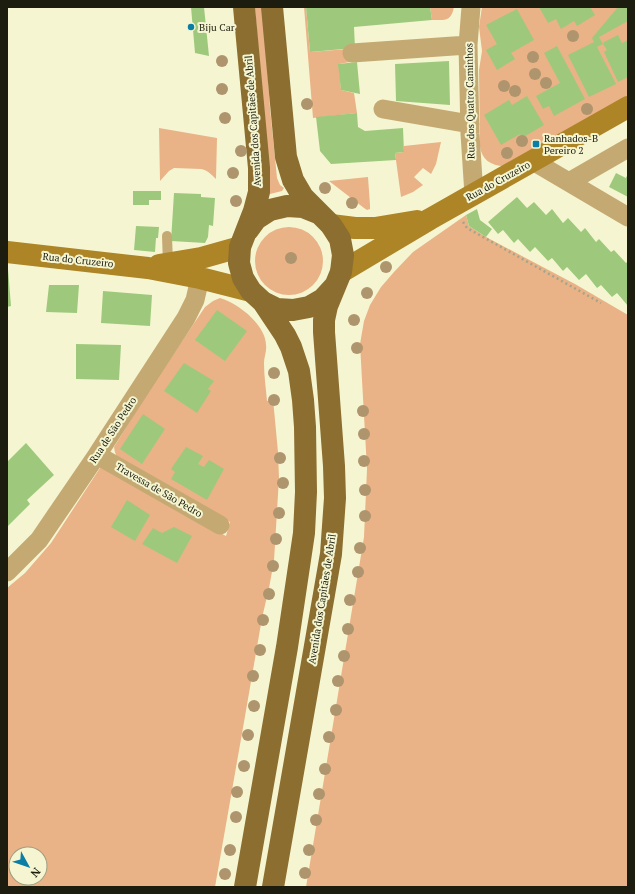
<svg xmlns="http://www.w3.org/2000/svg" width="635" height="894" font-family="'PT Serif',serif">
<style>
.green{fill:#eab287;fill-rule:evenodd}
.building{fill:#9ec97c}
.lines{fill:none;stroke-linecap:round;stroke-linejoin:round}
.path{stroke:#a5a589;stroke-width:2.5;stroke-dasharray:2 3;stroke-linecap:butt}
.lane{stroke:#c5a973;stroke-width:10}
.street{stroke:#c5a973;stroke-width:19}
.secondary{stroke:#ad8426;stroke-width:22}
.primary{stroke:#8c6e30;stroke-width:22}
.tree{fill:#af956d}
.poi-dot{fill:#0b7ea6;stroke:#f5f6d1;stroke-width:1.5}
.labels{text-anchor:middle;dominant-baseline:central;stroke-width:4;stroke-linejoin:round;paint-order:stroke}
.poi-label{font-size:10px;fill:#1d1d0f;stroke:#f5f6d1;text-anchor:start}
.street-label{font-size:10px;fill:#1d1d0f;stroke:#f5f6d1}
</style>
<rect width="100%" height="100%" fill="#f5f6d1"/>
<path class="green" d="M255 7H263L270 108 277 178 280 185 284 188 282 191 270 194 263 110Z
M304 7H306L310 52 348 49 350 62 339 64 341 90 354 93 357 113 313 118Z
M430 7H454C451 22 445 20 432 20Z
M482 7H628V97L504 166C491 166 481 159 480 146L479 70 482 51 479 27Z
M159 128 217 138 216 179C211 174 207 170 201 169L174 168 169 171 160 181Z
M441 142 436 164 431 174 423 168 414 177 423 185 413 192 401 197 395 153 404 152V146Z
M368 177 370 205V209L367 210 364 208 329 181Z
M466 215 469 226 486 237 575 284 628 315V887H306L324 779 364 537 367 469 360 344 364 321 370 305 381 287 394 272 413 252Z
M255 261a34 34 0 1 1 68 0a34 34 0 1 1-68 0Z
M220 298C238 303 266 325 266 345 267 351 264 357 264 363 264 376 266 389 267 401L273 399 278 452 279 478 274 561 269 588 262 618 244 722 215 887H7V588L25 573 51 543 102 465 166 503 226 536 230 522 119 458C115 455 115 452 114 447L148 392 205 307 213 301ZM16 854H40V878H16Z"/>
<path class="building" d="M191 7H204L209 56 195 53Z
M306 7H430L432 20 354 27 355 48 310 52Z
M539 7H590L595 15 577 26 574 21 561 29 556 19 548 23Z
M618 7H628V21L599 37 603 44 604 42 618 35 622 43 628 40V77L618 82 604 52 607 50 603 44 597 47 616 84 589 97 568 55 594 42 592 38Z
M517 9 534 40 511 53 515 59 497 70 486 50 497 44 486 25Z
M557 46 585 99 554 116 549 106 543 109 536 96 560 83 544 53Z
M449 61 450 105 396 101 395 64Z
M357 62 360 94 341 90 338 64Z
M527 96 544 125 522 138 520 134 501 145 484 115 509 100 512 105Z
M357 113 358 127 365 131 403 128 404 152 395 153 396 160 331 164 320 151 316 117Z
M616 173 626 178 628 173V197L609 187Z
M133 191H161V200H149V205H133Z
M174 193 201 194V197L215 198 213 226 209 225 208 237 205 243 171 241Z
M517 197 527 208 534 202 546 215 552 209 563 223 568 218 581 232 585 228 596 242 599 239 611 252 614 250 626 263 628 261V306L617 293 612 297 601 285 597 288 586 274 579 280 567 267 563 271 552 258 548 261 535 247 530 252 518 239 514 243 503 230 498 234 488 222Z
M477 209 480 220 492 229 486 237 469 226 466 215Z
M136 226 159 227 158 238H156L155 252 134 250Z
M7 269H8L11 306 7 307Z
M49 285H79L77 313 46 312Z
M103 291 152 295 150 326 101 323Z
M217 310 247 331 225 361 195 340Z
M76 344 121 345 119 380 76 379Z
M184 363 214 381 208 389 211 391 197 413 164 391Z
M143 414 165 429 142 464 120 449Z
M26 443 54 475 27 500 30 504 7 527V462Z
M186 447 203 456 198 464 204 467 209 460 224 469 207 500 171 479 175 472 171 469Z
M127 500 150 515 135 541 111 527Z
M174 527 192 536 177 563 142 544 153 528 162 533Z"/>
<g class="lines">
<path class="path" d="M463 222 467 228 601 303"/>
<path class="lane" d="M167 236 168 264"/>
<path class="street" d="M471 7 468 45 470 134 474 195
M352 53 468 45
M383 109 470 124
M533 161 628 217
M569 182 628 148
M97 455 220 525
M7 572 39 540 97 455 186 318 195 300 200 278"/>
<path class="secondary" d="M331 225 355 228H375L417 221
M7 252 148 268 200 278 251 291
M159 265 201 258 240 247
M341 272 430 219 628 107"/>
<path class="primary" d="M244 7 259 168V192L254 211 240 247 239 263 243 278 251 291 263 302 285 335 291 347 299 371 303 400 305 427 306 492 304 533 287 647 245 887
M272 7 286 157 293 180 303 197 331 225 340 239 343 255 341 272 327 306 324 320V332L334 466 335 498 331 554 273 887
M248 230 256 219 270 210 287 206 303 207 318 213
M263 302 277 309 293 310 309 307 323 299 334 287"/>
</g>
<g class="tree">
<circle cx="573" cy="36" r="6"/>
<circle cx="533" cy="57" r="6"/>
<circle cx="222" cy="61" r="6"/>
<circle cx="535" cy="74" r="6"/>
<circle cx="546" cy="83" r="6"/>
<circle cx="504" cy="86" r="6"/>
<circle cx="222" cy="89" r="6"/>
<circle cx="515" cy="91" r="6"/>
<circle cx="307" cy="104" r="6"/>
<circle cx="587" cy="109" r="6"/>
<circle cx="225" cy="118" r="6"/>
<circle cx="522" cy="141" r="6"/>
<circle cx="241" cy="151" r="6"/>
<circle cx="507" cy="153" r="6"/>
<circle cx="233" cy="173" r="6"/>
<circle cx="325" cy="188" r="6"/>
<circle cx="236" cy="201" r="6"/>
<circle cx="352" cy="203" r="6"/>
<circle cx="291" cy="258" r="6"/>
<circle cx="386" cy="267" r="6"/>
<circle cx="367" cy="293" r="6"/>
<circle cx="354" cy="320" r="6"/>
<circle cx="357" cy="348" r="6"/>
<circle cx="274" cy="373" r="6"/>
<circle cx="274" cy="400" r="6"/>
<circle cx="363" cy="411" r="6"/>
<circle cx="364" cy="434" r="6"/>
<circle cx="280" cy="458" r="6"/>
<circle cx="364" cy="461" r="6"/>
<circle cx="283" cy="483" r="6"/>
<circle cx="365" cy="490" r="6"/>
<circle cx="279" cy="513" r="6"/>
<circle cx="365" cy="516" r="6"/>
<circle cx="276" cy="539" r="6"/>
<circle cx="360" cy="548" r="6"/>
<circle cx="273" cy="566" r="6"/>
<circle cx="358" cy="572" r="6"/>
<circle cx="269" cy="594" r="6"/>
<circle cx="350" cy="600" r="6"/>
<circle cx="263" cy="620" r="6"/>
<circle cx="348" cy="629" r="6"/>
<circle cx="260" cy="650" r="6"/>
<circle cx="344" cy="656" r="6"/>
<circle cx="253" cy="676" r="6"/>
<circle cx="338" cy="681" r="6"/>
<circle cx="254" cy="706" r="6"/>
<circle cx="336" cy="710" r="6"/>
<circle cx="248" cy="735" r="6"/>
<circle cx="329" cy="737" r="6"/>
<circle cx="244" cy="766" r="6"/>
<circle cx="325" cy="769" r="6"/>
<circle cx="237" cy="792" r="6"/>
<circle cx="319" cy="794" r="6"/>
<circle cx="236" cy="817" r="6"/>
<circle cx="316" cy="820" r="6"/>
<circle cx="230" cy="850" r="6"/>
<circle cx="309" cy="850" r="6"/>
<circle cx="305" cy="873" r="6"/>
<circle cx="225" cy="874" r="6"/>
</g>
<g class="poi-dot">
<circle cx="191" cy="27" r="4"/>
<rect x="532" y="140" width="8" height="8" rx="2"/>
</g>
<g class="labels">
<g class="poi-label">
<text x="199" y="27">Biju Car</text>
<text x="544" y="138">Ranhados-B<tspan x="544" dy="12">Pereiro 2</tspan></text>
</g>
<g class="street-label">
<text transform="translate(470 101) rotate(-91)">Rua dos Quatro Caminhos</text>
<text transform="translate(253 121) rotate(-94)">Avenida dos Capitães de Abril</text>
<text transform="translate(498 181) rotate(-29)">Rua do Cruzeiro</text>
<text transform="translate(78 260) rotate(6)">Rua do Cruzeiro</text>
<text transform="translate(113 430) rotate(-57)">Rua de São Pedro</text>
<text transform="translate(159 490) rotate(30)">Travessa de São Pedro</text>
<text transform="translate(322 599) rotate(-81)">Avenida dos Capitães de Abril</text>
</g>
</g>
<rect width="635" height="894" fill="none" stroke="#1d1d0f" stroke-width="16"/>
<g transform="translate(28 866) rotate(130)"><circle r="19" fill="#f5f6d1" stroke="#9f9f83"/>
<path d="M0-3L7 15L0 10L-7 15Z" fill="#0b7ea6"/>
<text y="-6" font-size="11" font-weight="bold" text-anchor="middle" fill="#1d1d0f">N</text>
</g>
</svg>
